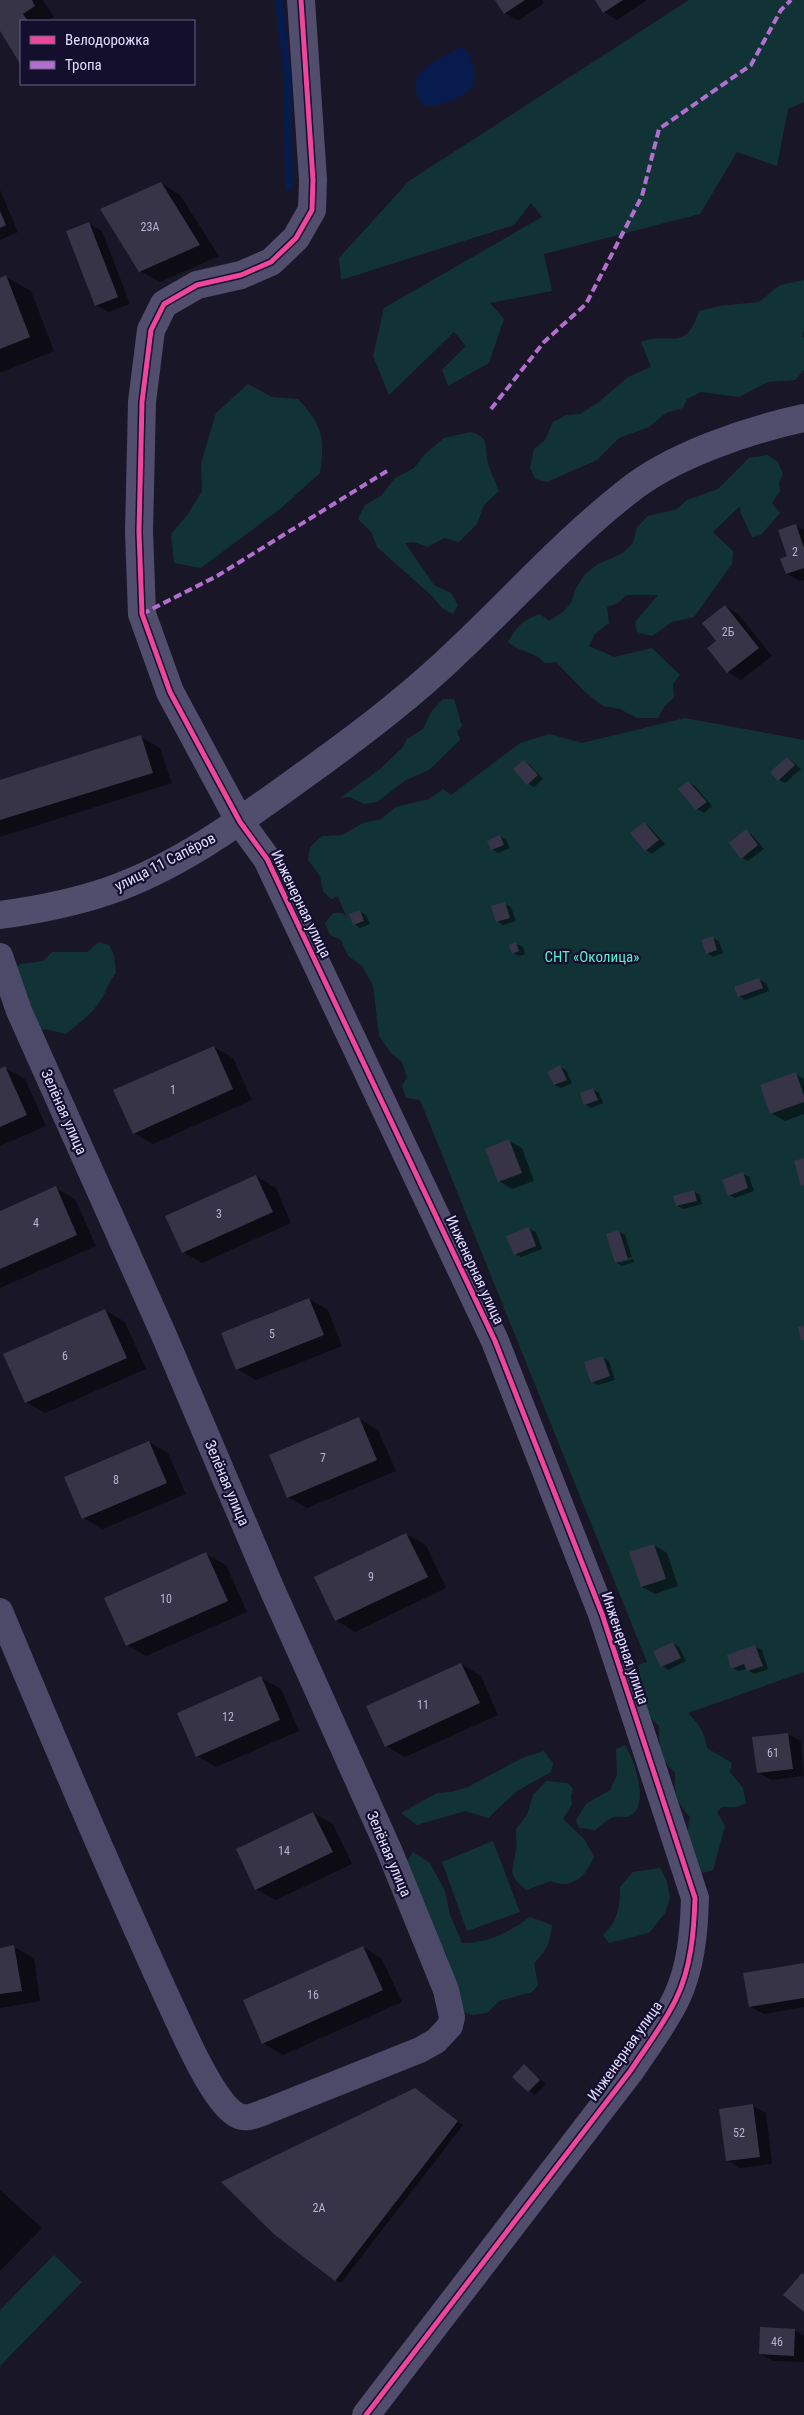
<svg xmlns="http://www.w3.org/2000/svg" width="804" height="2415" font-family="'Roboto Condensed',sans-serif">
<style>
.green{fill:#123336}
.water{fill:#071c4c}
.shadow{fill:#0007}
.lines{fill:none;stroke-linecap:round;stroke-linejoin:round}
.stream{stroke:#071c4c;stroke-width:8}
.building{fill:#383448}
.street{stroke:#4c4a68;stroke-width:26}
.secondary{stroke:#514d6d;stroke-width:28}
.quiet{stroke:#b36fd0;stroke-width:4;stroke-dasharray:8 4;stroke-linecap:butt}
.cycleway-casing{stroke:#150f2e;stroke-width:8}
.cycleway{stroke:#ed469a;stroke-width:5}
.labels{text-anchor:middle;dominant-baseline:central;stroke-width:4.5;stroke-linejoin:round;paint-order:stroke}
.number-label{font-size:12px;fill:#b7b1d1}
.street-label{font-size:15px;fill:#e1dbff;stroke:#150f2e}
.park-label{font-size:15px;fill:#59edce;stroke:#150f2e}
</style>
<rect width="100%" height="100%" fill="#191627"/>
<path class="green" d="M689 0H804V102L788 109 777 166 737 152 700 214 544 254 552 291 490 303 504 319 489 363 448 386 442 370 466 346 454 332 389 395 373 356 384 308 542 217 531 203 514 225 341 280 339 258 409 181Z
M804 280V330L802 335 804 338V370L795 380 768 382 739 397 701 392 687 399 683 408 666 413 649 427 619 438 597 460 547 482 535 479 530 468 534 449 545 440 553 422 566 415 580 414 599 402 628 377 651 367 641 342C669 330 685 355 699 311L719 306 759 302 780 285Z
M248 384 272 397 298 399C323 426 325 437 320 473L280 509 201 568 174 563 171 534 188 514 202 491 201 463 216 413Z
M470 432C491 437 484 447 488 463 490 472 496 482 499 491L484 505 477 524 459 542 444 538 428 547 414 542 405 543 434 585 451 593 458 605 453 614 442 608 432 596 377 547 372 533 358 519 365 505 381 496 395 478 414 468 425 454 444 438Z
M768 455 778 462 783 474 779 483 780 491 772 503 780 513 761 535 752 537 741 514 740 506 713 532 733 551 732 564 694 617 672 622 652 636 637 632 635 622 658 595H626L618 603 607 607 609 623 595 634 589 646 614 657 652 648 680 675 673 684 674 697 664 707 658 718H637L620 709 603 706 585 692 556 662 545 663C532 650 523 654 508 642 516 627 524 619 540 614L549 621 563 612 571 603 576 588 585 574 598 564 623 553 633 543 637 527 648 516 677 509 687 500 718 489 749 458Z
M443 699H454L462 726 457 731 460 740 429 770 406 780 377 802 364 804 350 797 340 798 380 769 402 748 407 739 423 729 431 712Z
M685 718 804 740V1672L688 1713C699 1724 705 1733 707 1748L732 1763 730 1772 743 1788 746 1803 736 1807H722L717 1812 725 1826 713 1870 703 1873 693 1866 687 1833 690 1817C676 1802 674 1793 675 1773 659 1757 659 1749 659 1726L647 1714 638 1665 647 1662 420 1100 406 1098 402 1086 407 1077 402 1062 391 1053 379 1036 373 985 362 966 348 956 341 940 330 935 325 923 333 913H343L347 919 338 896 331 899 323 891 320 876 308 860 310 847 322 836 342 835 363 823 381 819 396 807 429 799 443 789 451 795 520 743 550 734 582 743Z
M99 942 109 945 114 955 116 973C107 984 107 991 100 1001 91 1015 79 1023 66 1034L45 1029 32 1036 5 973 21 964 43 961 52 952H87Z
M625 1745C635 1760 650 1806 630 1816 626 1818 619 1816 614 1817 608 1819 600 1826 595 1830L579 1828 576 1820 586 1804 610 1790 617 1775 616 1749Z
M544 1751 553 1763 551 1772 517 1791 488 1818 465 1811 417 1825 401 1813 437 1793 451 1792 468 1787 522 1758Z
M546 1781 568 1783 573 1789 571 1797 572 1805 563 1819 584 1839 594 1856C587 1875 572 1891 551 1881L526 1890C506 1874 513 1870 516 1850 517 1843 516 1836 516 1829L527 1815 533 1795Z
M493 1841 520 1912 467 1931 442 1862Z
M413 1852 430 1863 445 1891 450 1915 462 1943C489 1943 509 1932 530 1917L552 1925C550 1944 547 1950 534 1963L538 1985 532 1992 499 2001 487 2013 472 2015 459 2010 446 1953 434 1938 405 1865Z
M660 1868 667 1881 670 1898 665 1913 649 1933 609 1943 603 1935C618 1921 620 1907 620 1887L633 1872Z
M54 2255 82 2282 0 2366V2310Z"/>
<path class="water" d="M461 47 469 53C478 80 479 90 450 101 440 105 434 108 423 105 400 72 436 62 461 47Z"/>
<path class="shadow" d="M0 0H43L54 17 47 21H21V63L0 29Z
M496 0H542L544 3 518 21 505 13Z
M596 0H647L617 20 604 12Z
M161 183 180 195 219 256 160 282 140 271Z
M0 190 18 232 0 240Z
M89 224 102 231 130 304 109 312 96 305Z
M6 277 31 291 54 351 0 373V279Z
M796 526 804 530V580L800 581 787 574Z
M725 606 738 614 772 656 741 680 728 672 718 641Z
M141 737 160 748 172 783 0 837V781Z
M788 758 801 769 785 783 779 780Z
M524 761 530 765 543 779 534 787 528 784Z
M688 782 695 786 712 806 704 813 697 809 680 789Z
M644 823 650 827 665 844 652 854 646 850Z
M746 831 752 835 764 849 748 861 742 858Z
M500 836 506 840 510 848 498 853 492 849Z
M505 904 511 907 516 921 503 925 497 921Z
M360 911 366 915 370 924 360 928 354 924Z
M713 938 719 941 723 953 713 957 707 953Z
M516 944 523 947 525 954 519 956 513 953Z
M759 980 766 983 769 991 745 1000 739 996Z
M214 1047 233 1058 252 1100 153 1144 134 1133Z
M560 1067 566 1070 572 1083 561 1088 555 1085 549 1072Z
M5 1068 25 1079 46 1126 0 1146V1070Z
M795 1074 804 1079V1114L785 1121 771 1113Z
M593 1089 599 1093 603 1103 591 1108 585 1104Z
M509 1141 522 1148 534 1181 512 1189 499 1181Z
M743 1174 749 1177 754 1191 735 1198 729 1195Z
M256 1176 276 1188 291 1223 202 1263 183 1252Z
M55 1188 75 1199 96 1246 0 1288V1212Z
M693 1191 700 1195 702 1204 684 1209 677 1206Z
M529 1229 536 1232 542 1249 521 1257 515 1254Z
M619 1231 625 1235 632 1257 619 1260V1263L633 1259 634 1262 622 1266 616 1262Z
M309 1299 328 1310 342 1346 256 1380 237 1369Z
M105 1310 125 1322 146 1369 45 1413 26 1402Z
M603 1357 609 1361 615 1380 598 1385 592 1382Z
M359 1419 378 1430 396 1471 307 1508 288 1497Z
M149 1442 168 1453 186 1494 103 1529 83 1518Z
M406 1534 426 1545 446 1588 355 1632 336 1620Z
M654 1545 667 1553 678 1586 655 1594 642 1587 631 1553Z
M206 1554 226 1565 247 1612 146 1656 127 1645Z
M673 1643 679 1647 686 1661 668 1670 662 1666Z
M755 1647 762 1650 768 1669 754 1674 747 1669 738 1671 732 1668Z
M461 1664 481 1676 498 1715 405 1757 386 1746Z
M261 1678 281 1689 299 1731 216 1767 197 1756Z
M788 1734 801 1741 804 1776 771 1780 758 1772Z
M313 1813 333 1824 352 1864 276 1900 256 1889Z
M14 1947 34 1958 40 2001 0 2008V1949Z
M363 1947 382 1959 402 2002 283 2055 263 2043 244 2001Z
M804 1964V2007L764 2014 750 2007Z
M524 2066 546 2084 535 2095 514 2077Z
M421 2093 463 2125 341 2283 335 2280Z
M753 2106 766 2113 772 2164 740 2168 727 2160Z
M0 2190 42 2228 0 2271Z
M794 2330 804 2336V2362L774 2361 760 2354Z"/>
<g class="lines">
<path class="stream" d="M279 0 287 74 289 186"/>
</g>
<path class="building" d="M0 0H32L35 6 23 14 28 21H21V65L0 31Z
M495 0H525L504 14Z
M595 0H623L603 13Z
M161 182 200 245 139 272 100 209Z
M0 211 6 225 0 228Z
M89 222 118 297 95 306 66 231Z
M6 275 30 337 0 349V278Z
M796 524 804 548V568L786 574 780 559 787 556 778 530Z
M725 605 759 648 727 673 707 648 716 641 702 623Z
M141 735 153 773 0 820V780Z
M787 757 795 765 778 781 770 772Z
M524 760 538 775 527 785 513 769Z
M688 781 707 802 696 810 678 789Z
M644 822 659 840 645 851 630 833Z
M746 829 758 845 741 859 729 843Z
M500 835 504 845 491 850 487 841Z
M505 902 510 918 496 922 491 906Z
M360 910 364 921 353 925 349 914Z
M713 936 717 950 706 954 701 940Z
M516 942 519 951 512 954 509 945Z
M759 978 763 988 738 997 734 987Z
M214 1046 233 1089 133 1134 113 1090Z
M560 1065 567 1080 554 1085 547 1072Z
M5 1066 27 1115 0 1127V1069Z
M796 1072 804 1096V1102L770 1114 760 1085Z
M593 1088 598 1100 584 1105 580 1093Z
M509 1139 522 1173 498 1182 485 1149Z
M804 1158V1185L801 1186 794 1161Z
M743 1172 748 1188 728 1196 722 1180Z
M256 1175 273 1212 182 1253 165 1216Z
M56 1186 77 1235 0 1269V1211Z
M694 1190 697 1201 676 1206 673 1196Z
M529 1227 536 1246 514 1255 506 1236Z
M619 1230 628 1259 615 1263 606 1234Z
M309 1298 324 1335 236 1370 221 1333Z
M105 1309 127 1358 25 1403 3 1354Z
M804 1326V1340H801L798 1327Z
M603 1356 610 1376 591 1383 584 1362Z
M359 1417 377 1460 287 1498 269 1455Z
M149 1441 167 1483 82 1519 64 1477Z
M406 1533 428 1577 335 1621 314 1577Z
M654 1544 666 1579 641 1587 629 1552Z
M206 1552 228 1601 126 1646 104 1598Z
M673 1642 681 1658 661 1667 653 1651Z
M755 1645 763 1666 747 1671 744 1664 731 1669 727 1655Z
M461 1663 480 1703 385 1747 366 1706Z
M261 1676 280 1720 196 1757 177 1713Z
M788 1733 793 1769 757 1773 752 1737Z
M313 1812 333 1852 255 1890 236 1849Z
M14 1945 22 1991 0 1994V1948Z
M363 1946 383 1990 262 2044 243 2000Z
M804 1963V1998L749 2007 743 1973Z
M524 2064 540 2080 528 2092 512 2077Z
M415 2088 458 2121 335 2281 275 2235 221 2182Z
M753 2104 760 2157 726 2161 719 2109Z
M802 2273 804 2275V2312L783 2295Z
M760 2327 795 2329 794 2356 759 2354Z"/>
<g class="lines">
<path class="street" d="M0 956 19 1011 163 1333 271 1587 389 1850 446 1990 452 2017 450 2026 436 2041 420 2050 267 2111C256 2115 246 2121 235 2114 211 2099 180 2024 167 1997 109 1870 54 1741 0 1611"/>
<path class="secondary" d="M301 0 313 180 312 210 296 238 271 262 241 275 197 285 164 304 151 330 142 402 139 532 142 614 170 692 240 822 267 859 495 1341 602 1614 695 1898C694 1932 691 1968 676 1999 664 2024 646 2047 631 2070L366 2415
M0 915C37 910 73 903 108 891 181 866 246 817 307 773 361 734 414 694 461 648 516 596 567 539 627 492 671 456 748 430 804 418"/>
<path class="quiet" d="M491 409 544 342 586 304 642 196 659 129 751 65 781 10 791 0
M142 614 217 576 387 471"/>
<defs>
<path id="cycleway" d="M301 0 313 180 312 210 296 238 271 262 241 275 197 285 164 304 151 330 142 402 139 532 142 614 170 692 240 822 267 859 495 1341 602 1614 695 1898C694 1932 691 1968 676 1999 664 2024 646 2047 631 2070L366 2415"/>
</defs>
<use href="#cycleway" class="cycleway-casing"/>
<use href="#cycleway" class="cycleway"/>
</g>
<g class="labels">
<g class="number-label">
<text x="150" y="227">23А</text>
<text x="795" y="552">2</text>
<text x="728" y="632">2Б</text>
<text x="173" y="1090">1</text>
<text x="219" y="1214">3</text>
<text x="36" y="1223">4</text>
<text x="272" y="1334">5</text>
<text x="65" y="1356">6</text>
<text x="323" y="1458">7</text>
<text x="116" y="1480">8</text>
<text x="371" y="1577">9</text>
<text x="166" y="1599">10</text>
<text x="423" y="1705">11</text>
<text x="228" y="1717">12</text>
<text x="773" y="1753">61</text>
<text x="284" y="1851">14</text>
<text x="313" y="1995">16</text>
<text x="739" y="2133">52</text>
<text x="319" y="2208">2А</text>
<text x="777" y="2342">46</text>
</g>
<g class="street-label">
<text transform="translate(165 862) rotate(-27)">улица 11 Сапёров</text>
<text transform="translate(301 904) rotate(64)">Инженерная улица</text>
<text transform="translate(64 1112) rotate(66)">Зелёная улица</text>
<text transform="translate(475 1270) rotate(65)">Инженерная улица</text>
<text transform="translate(227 1483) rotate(67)">Зелёная улица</text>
<text transform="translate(625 1648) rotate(71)">Инженерная улица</text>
<text transform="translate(389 1854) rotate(67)">Зелёная улица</text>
<text transform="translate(625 2051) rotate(-55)">Инженерная улица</text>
</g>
<g class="park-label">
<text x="592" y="957">СНТ «Околица»</text>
</g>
</g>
<rect x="20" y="20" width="175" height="65" fill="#150f2e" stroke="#676182"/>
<rect x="30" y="36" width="25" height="8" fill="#ed469a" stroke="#676182"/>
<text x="65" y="45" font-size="15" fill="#e1dbff">Велодорожка</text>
<rect x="30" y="61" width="25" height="8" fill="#b36fd0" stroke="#676182"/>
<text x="65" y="70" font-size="15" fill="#e1dbff">Тропа</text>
</svg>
